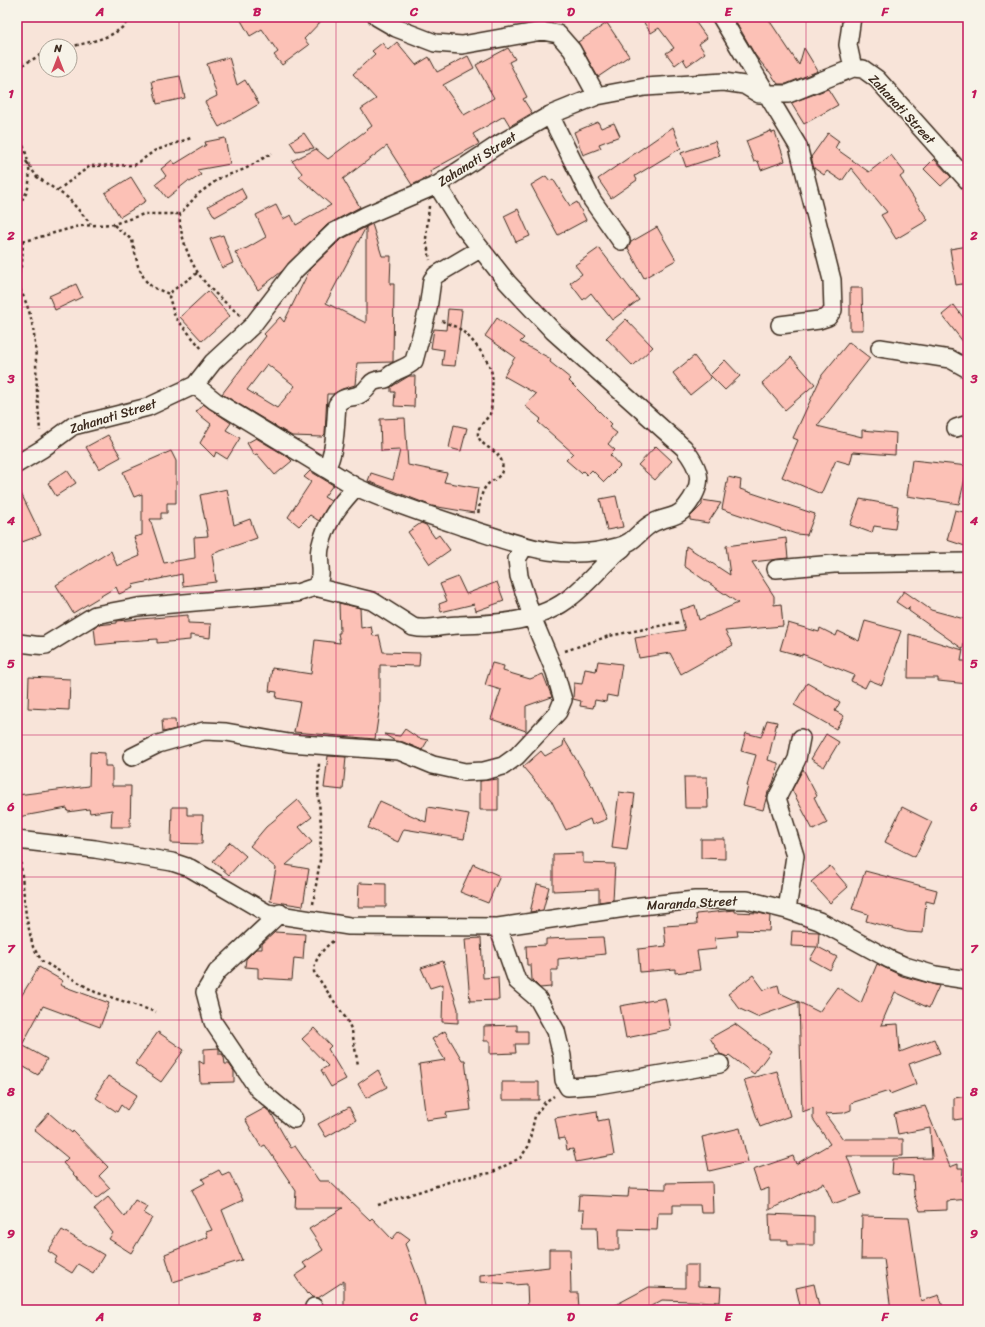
<svg xmlns="http://www.w3.org/2000/svg" width="985" height="1327" font-family="Sriracha,sans-serif">
<style>
.building{fill:#fcc1b6;stroke:#3b2a1e;fill-rule:evenodd}
.lines{fill:none;stroke-linecap:round;stroke-linejoin:round}
.minor-casing{stroke:#3b2a1e;stroke-width:20}
.path{stroke:#3b2a1e;stroke-width:2.5;stroke-dasharray:3 3;stroke-linecap:butt}
.minor{stroke:#f7f3e8;stroke-width:17}
.grid{fill:none;stroke:#c2185b;stroke-width:1;stroke-opacity:0.55}
.labels{text-anchor:middle;dominant-baseline:central;stroke-width:3;stroke-linejoin:round;paint-order:stroke}
.street-label{font-size:13px;fill:#3b2a1e;stroke:#f7f3e8}
.neatline{fill:none;stroke:#c2185b;stroke-width:1.5}
.grid-label{font-size:13px;text-anchor:middle;font-weight:bold;fill:#c2185b}
</style>
<rect width="100%" height="100%" fill="#f8e4d9"/>
<filter id="ink" filterUnits="userSpaceOnUse"><feTurbulence type="fractalNoise" baseFrequency=".025" numOctaves="2"/><feDisplacementMap in="SourceGraphic" scale="8" xChannelSelector="R" yChannelSelector="G"/><feConvolveMatrix kernelMatrix="1 2 1 2 8 2 1 2 1" color-interpolation-filters="sRGB"/></filter>
<g filter="url(#ink)">
<path class="building" d="M239 17H325L304 39 309 45 282 65 274 55 278 52 262 29 250 36Z
M640 17H692L707 38 699 44 705 53 687 66 683 59 675 65 666 53 674 48 659 28 651 33Z
M740 17H767L799 65 804 48 818 71 786 84H778L769 71H768L755 55 735 20Z
M607 23 629 56 598 77 578 42Z
M397 42 416 65 429 57 437 72 468 56 474 68 443 85 464 115 494 98 476 65 508 48 515 59 509 62 527 97 523 99 532 113 510 126 504 116 473 134 479 144 430 171 432 175 412 185 387 146 343 179 360 207 327 225 281 272 258 290 235 252 247 248 266 237 256 215 276 205 283 219 291 215 296 225 331 205 299 177 302 173 292 161 316 149 328 159 372 126 361 109 376 99 353 74 375 54 372 51 382 43 388 50Z
M229 57 237 85 245 80 259 104 219 127 205 102 217 96 207 64Z
M180 76 185 98 157 104 152 81Z
M828 89 838 105 804 124 791 103Z
M598 122 601 128 614 123 620 136 599 144 601 148 583 155 574 132Z
M673 127 681 148 635 176 637 180 611 198 598 179Z
M771 131 772 133 775 132 785 161 761 170 758 161 754 162 746 141Z
M304 133 314 148 296 151 290 142Z
M828 133 839 141 835 148 869 172 891 155 905 173 900 177 928 220 896 239 881 215 887 212 851 168 842 181 827 171 824 175 814 168 811 157Z
M225 138 230 164 197 170 201 175 190 182 188 181 167 198 156 184 166 176 161 169 172 160 175 164 206 145 205 142Z
M715 141 720 156 686 167 681 153Z
M934 159 951 177 941 186 924 169Z
M546 176 550 181 553 179 570 206 577 202 586 220 558 235 531 185Z
M131 177 146 201 120 217 105 193Z
M241 188 247 199 215 217 208 206Z
M518 209 530 236 516 242 504 216Z
M372 224 382 256H391L390 284H394L393 362 357 363 355 385 342 389 333 394H327L325 434 322 437 292 436 222 394 266 336 264 334 280 317 284 322 310 269 340 240ZM366 227V323L326 303ZM267 364 295 386 277 408 247 390Z
M657 227 676 260 644 278 628 248 631 242Z
M223 235 233 263 222 268 210 239Z
M968 246V283L956 285 950 249Z
M599 248 639 300 612 320 591 293 583 300 570 283 582 274 575 265Z
M76 284 82 297 55 310 49 296Z
M850 288H862L863 330H850Z
M208 291 230 316 202 341 180 317Z
M954 305 968 324V348L942 315Z
M448 309 462 310 455 366 442 365 444 350 431 348 434 329 446 330Z
M497 318 524 338 520 342 551 359 550 362 571 379 569 381 612 424 609 427 617 433 608 444 615 450 610 455 620 466 604 482 592 470 587 475 583 471 581 473 566 460 573 453 538 422 541 419 525 406 536 394 504 376 515 357 485 336Z
M626 319 653 347 633 366 606 338Z
M849 342 870 358 817 426 862 437V430L896 433 895 455 853 452 850 464 836 460 821 494 782 477 798 440 793 438 822 375Z
M694 356 711 378 690 395 673 373Z
M791 357 815 384 785 410 762 383Z
M725 360 740 376 725 390 710 375Z
M409 376H415L414 407 394 406 395 392H391V387Z
M203 404 231 423 226 430 240 438 227 459 216 452 214 457 200 443 211 424 196 412Z
M405 418 408 465 447 473 444 482 478 488 474 513 432 506 368 481 371 473 393 480 400 450 381 451 380 419Z
M454 425 467 428 461 451 449 448Z
M108 435 121 457 99 469 86 447Z
M256 438 288 457 292 461 275 475 257 454 254 455 247 443Z
M656 446 672 461 655 480 638 465Z
M171 451 176 461V503H167V513H161V519H150L164 563 195 558 194 537 208 536 200 495 227 489 234 525 250 519 257 538 212 554 216 582 183 586 182 574 132 585 133 588 119 594 116 587 73 613 56 585 111 551 117 566 140 556 134 537 142 535V494L134 497 123 472Z
M912 460 968 466 959 504 907 496Z
M67 470 76 483 56 496 48 483Z
M310 471 333 485 324 497 331 501 319 521 310 515 299 526 288 517 311 482 304 477Z
M728 477 741 480 740 489 815 514 807 535 796 534 722 509Z
M17 485 41 535 22 542 17 533Z
M616 496 623 527 607 530 600 499Z
M860 499 898 506 895 529 874 526 872 533 850 525Z
M702 500 721 503 708 523 690 520V517L702 505Z
M955 510 968 513V547L947 540Z
M421 523 426 525 435 538 439 535 450 550 430 564 408 532Z
M786 538 788 558 752 562 774 596V605L781 604 783 626 725 631 733 645 681 674 670 653 639 658 635 638 685 630 680 610 695 605 699 620 738 603 684 566 686 546 730 575 726 546Z
M458 577 466 594 497 582 504 601 476 611 474 604 441 612 439 604 447 601 440 584Z
M904 591 931 610 968 620 963 649 909 611V607L908 610 896 602Z
M339 603 360 608 361 628 371 626 373 636 379 635 383 652 420 653 419 666 380 665V705L375 739 294 732 300 702 276 698 277 692 269 691 272 668 311 674 315 640 340 643 338 633H340Z
M188 615V623L211 624 210 638 190 635V640L157 643V639L115 642 116 643 96 645 94 627 97 625 117 623V621Z
M865 621 901 631 882 685 869 680 865 688 851 681 854 675 802 654V656L780 650 788 623 819 632 820 628 836 636 838 631 859 641Z
M909 634 963 650 961 661H968V684L938 681V678H908Z
M598 661 622 664 617 697 607 695 606 702 595 700 593 708 580 706 581 701 573 699 574 683 582 684 585 669 596 671Z
M492 663 504 666 503 671 530 679 543 674 552 697 526 706V731L491 719 501 690 485 685Z
M29 677 70 679 69 710 28 708Z
M807 683 840 702 835 711 844 716 836 729 794 705Z
M162 720H175L176 729 163 732Z
M767 720 777 722 768 760 778 763V768L773 783 768 792 763 810 743 805 748 786H747L756 755 741 751 746 733 761 737Z
M405 729 418 738 428 740 422 750 403 742 395 741 384 734 400 736Z
M826 734 839 742 824 767 811 759Z
M564 739 592 786H593L607 819 592 825 590 819 566 830 551 800 523 767 541 751 545 756 563 746Z
M90 752 105 753V766H112V786H131L130 827H111L112 810 90 813 89 809 68 812 67 808 18 817 17 795 89 786Z
M328 756 346 757 343 790 324 788Z
M803 769 817 796 814 797 827 823 813 830 792 790Z
M684 777H707L708 808H685Z
M498 779V810H480V781Z
M619 792 635 794 627 850 612 848Z
M298 800 312 817 299 827 312 842 286 865 309 869 303 906 270 901 276 868 250 846 266 827Z
M380 801 426 822 428 807 469 814 464 839 404 829 398 842 368 828Z
M172 807H187V815H203L202 844 171 843Z
M902 807 932 822 915 857 885 842Z
M701 839H725V859L701 858Z
M230 842 246 856 229 875 213 861Z
M583 853V863L615 864 613 900 599 902V889L553 891V854Z
M473 864 500 876 488 903 460 892Z
M830 866 848 887 830 903 811 882Z
M865 871 937 890 934 903 926 901 923 933 907 932 866 921 868 914 852 909Z
M359 883 386 884V907H358Z
M537 884 549 887 543 910 530 912Z
M735 910V912L759 913 770 916 769 931 737 930 738 936 715 938 716 949 697 951 700 970 675 973V969L640 972 638 949 666 946 664 926 697 924 696 914Z
M792 931 819 932 818 947 837 957 830 970 810 959 817 947 791 946Z
M275 932 305 934 303 959 294 958 292 980 258 978V968L245 967 246 959 256 949H262V944Z
M603 937 605 954 558 959V970H551V987L540 988 532 980 531 965H527L526 946 546 945V939Z
M481 938 483 978 498 977 499 1000 470 1001 465 939Z
M443 961 458 1009V1023L442 1022 443 984 430 988 421 968Z
M877 964 902 976 939 986 929 1008 895 992 881 1025 898 1024 900 1052 934 1039 940 1053 909 1064 916 1084 890 1094 889 1091 851 1103V1110L843 1113 825 1114 843 1139H903V1156H847L861 1194 833 1204 824 1183 769 1210V1188L760 1191 753 1170 793 1156 796 1164 830 1144 813 1119V1108L802 1112 799 1002 819 1012 837 987 861 1003Z
M39 967 63 981 60 985 109 1003 100 1027 43 1006 22 1045 47 1059 38 1075 17 1063V1003Z
M753 975 764 990 778 985 780 993 799 1002 757 1017 740 1009 728 994Z
M665 998 671 1029 626 1038 620 1006Z
M735 1024 771 1051 754 1074 729 1055 727 1057 720 1054 710 1038Z
M517 1025V1031H528V1044H515L516 1053 490 1054V1041H484V1026Z
M314 1028 331 1046 328 1049 346 1079 331 1087 321 1070 328 1066 302 1039Z
M445 1031 462 1060H465L471 1110 446 1113 447 1117 426 1120 419 1064 445 1060 432 1039Z
M158 1032 184 1050 161 1082 135 1064Z
M219 1048V1054H222L224 1057 225 1064H229L234 1071V1082L200 1083 199 1061 204 1064V1049Z
M378 1070 387 1087 366 1098 358 1084Z
M777 1071 790 1116 760 1127 744 1080Z
M108 1076 137 1095 127 1110 121 1105 117 1112 96 1098 99 1094 97 1093Z
M502 1082H539V1100H502Z
M968 1096V1118L954 1120V1098Z
M925 1106 950 1167 958 1164V1168H963L962 1181 968 1180V1199L947 1201V1210L920 1211 914 1195 913 1176 892 1174 893 1159 932 1158 930 1128 898 1134 894 1114Z
M349 1107 356 1120 326 1137 318 1124Z
M265 1108 271 1113 291 1148 295 1146 319 1181H329L370 1220 372 1218 392 1239 399 1231 410 1239 405 1244 419 1280 426 1310H344V1281L318 1298 312 1297 308 1293 307 1294 295 1276 307 1268 303 1263 323 1250 309 1229 343 1208H295L296 1191 265 1145 261 1147 245 1119Z
M597 1111 598 1121 608 1119 614 1155 576 1162 573 1149 567 1150 565 1138 559 1139 555 1118Z
M49 1113 72 1133 73 1131 108 1167 99 1176 110 1188 96 1199 63 1163 68 1158 34 1130Z
M740 1128 748 1162 709 1171 702 1137Z
M219 1170 222 1175 229 1172 243 1200 222 1210 242 1260 173 1282 165 1254 208 1237 206 1232 212 1230 192 1190 205 1183 202 1179Z
M712 1182 713 1213H701L700 1205H673V1213H658L657 1230 619 1229V1250H598L597 1227H583L584 1210H578L579 1195 628 1197 629 1188 666 1189V1183Z
M108 1197 125 1217 135 1200 148 1207 144 1213 152 1218 131 1253 109 1239 113 1233 94 1209Z
M769 1214 814 1216V1245H788V1240H770Z
M862 1216 909 1217 921 1301 939 1295 944 1310H891L884 1259H861Z
M62 1230 104 1255 93 1273 78 1264 72 1273 54 1262 57 1257 48 1251Z
M549 1249H570L571 1293H578L579 1310H528L527 1284 513 1285V1284L480 1282V1275L549 1267Z
M685 1265H698V1286L721 1287 720 1302 662 1300 644 1310H606L649 1287 685 1288Z
M814 1284 820 1310H801L796 1288Z"/>
<g class="lines">
<defs>
<path id="minor" d="M377 17 396 28 435 43 462 45 542 31 558 34 572 50 597 96
M721 17 798 146 832 280 833 310 828 317 819 320 780 325
M852 17 848 45 853 68
M550 115 592 200 621 241
M880 348 950 359 968 369
M195 385 215 401 356 487C391 503 428 515 464 527 518 544 559 563 617 547 634 543 638 532 651 524 664 516 675 520 686 507 705 483 701 470 684 448L553 331 507 282 462 225 437 185
M956 428 968 424
M17 464 42 449 73 426 148 407 195 385 213 362 252 326 295 270 334 232 367 215 437 185 496 146 550 115 597 96 645 87 724 82 744 85 759 94H788L853 68 863 69 877 79 968 181
M326 469C336 450 335 426 337 405 344 394 353 400 362 393 374 384 366 381 386 379 394 369 405 370 414 361L428 309 432 280 436 275 480 249
M776 569 834 564 968 562
M315 587 372 601 413 627C429 631 443 625 459 625 498 624 541 622 572 596 591 581 604 562 623 548
M17 643C25 643 39 647 46 645L95 615 138 607 297 593 315 587C325 575 317 563 320 548 326 522 338 506 356 487
M132 757 158 744 204 731 226 732 289 743 399 751 433 765 465 772 484 771 503 766 517 756 558 712 563 700 555 672 532 617 519 576 517 559 524 547
M17 840 95 849 172 862 190 868 267 913 349 926 498 927 632 907 695 900H747L787 910 819 921 889 959 905 966 935 975 968 980
M787 910 795 856 777 798 797 759 801 738
M280 913 217 972 205 992 213 1022 258 1089 294 1119
M498 927 517 981 538 999 556 1031 562 1056 564 1080 568 1087 598 1085 720 1064
M314 1307 315 1310"/>
</defs>
<use href="#minor" class="minor-casing"/>
<path class="path" d="M70 47C88 42 123 37 129 17
M17 68 46 52
M26 161 37 177 68 198 91 224
M58 190 90 166 135 165 154 151 191 138
M17 204C37 190 29 157 20 138
M429 206 426 239 430 260
M114 225 132 240 138 266 145 280 152 287 169 294
M17 241 29 240 79 226 114 224 144 214H180
M197 273 172 291 169 297 175 317 202 349
M17 279 22 263 23 240
M17 284C38 320 35 351 37 391 38 404 39 417 40 431
M240 315C214 293 196 279 185 245 182 234 179 226 180 214L198 194 220 178 245 169 272 153
M442 321C448 324 456 326 461 330 471 337 491 362 492 375 493 380 492 387 492 393 492 399 492 408 490 414 486 421 477 426 478 435 481 450 506 449 502 471 500 478 492 480 487 485 480 493 480 505 478 514
M565 651 609 636 680 622
M20 856 26 916 33 947 42 961 95 992 156 1012
M313 904 320 860 321 825 318 791 319 762
M333 941C323 949 314 959 314 972L347 1020 352 1031 358 1065
M378 1205 461 1178 491 1173 520 1158 528 1147 535 1116 545 1102 554 1096"/>
<use href="#minor" class="minor"/>
</g>
</g>
<path class="grid" d="M179 17V1310M336 17V1310M492 17V1310M649 17V1310M806 17V1310M17 165H968M17 307H968M17 450H968M17 592H968M17 735H968M17 877H968M17 1020H968M17 1162H968"/>
<g class="labels">
<g class="street-label">
<text transform="translate(902 109) rotate(47)">Zahanati Street</text>
<text transform="translate(477 159) rotate(-32)">Zahanati Street</text>
<text transform="translate(113 416) rotate(-17)">Zahanati Street</text>
<text transform="translate(692 903) rotate(-3)">Maranda Street</text>
</g>
</g>
<rect width="985" height="1327" fill="none" stroke="#f7f3e8" stroke-width="44"/>
<g transform="translate(58 58)"><circle r="19" fill="#f7f3e8" stroke="#aca397"/>
<path d="M0-3L7 15L0 10L-7 15Z" fill="#d1495b"/>
<text y="-6" font-size="11" font-weight="bold" text-anchor="middle" fill="#3b2a1e">N</text>
</g>
<rect x="22" y="22" width="941" height="1283" class="neatline"/>
<g class="grid-label">
<text x="100" y="16">A</text>
<text x="257" y="16">B</text>
<text x="414" y="16">C</text>
<text x="571" y="16">D</text>
<text x="728" y="16">E</text>
<text x="885" y="16">F</text>
<text x="11" y="98">1</text>
<text x="974" y="98">1</text>
<text x="11" y="240">2</text>
<text x="974" y="240">2</text>
<text x="11" y="383">3</text>
<text x="974" y="383">3</text>
<text x="11" y="525">4</text>
<text x="974" y="525">4</text>
<text x="11" y="668">5</text>
<text x="974" y="668">5</text>
<text x="11" y="811">6</text>
<text x="974" y="811">6</text>
<text x="11" y="953">7</text>
<text x="974" y="953">7</text>
<text x="11" y="1096">8</text>
<text x="974" y="1096">8</text>
<text x="11" y="1238">9</text>
<text x="974" y="1238">9</text>
<text x="100" y="1321">A</text>
<text x="257" y="1321">B</text>
<text x="414" y="1321">C</text>
<text x="571" y="1321">D</text>
<text x="728" y="1321">E</text>
<text x="885" y="1321">F</text>
</g>
</svg>
